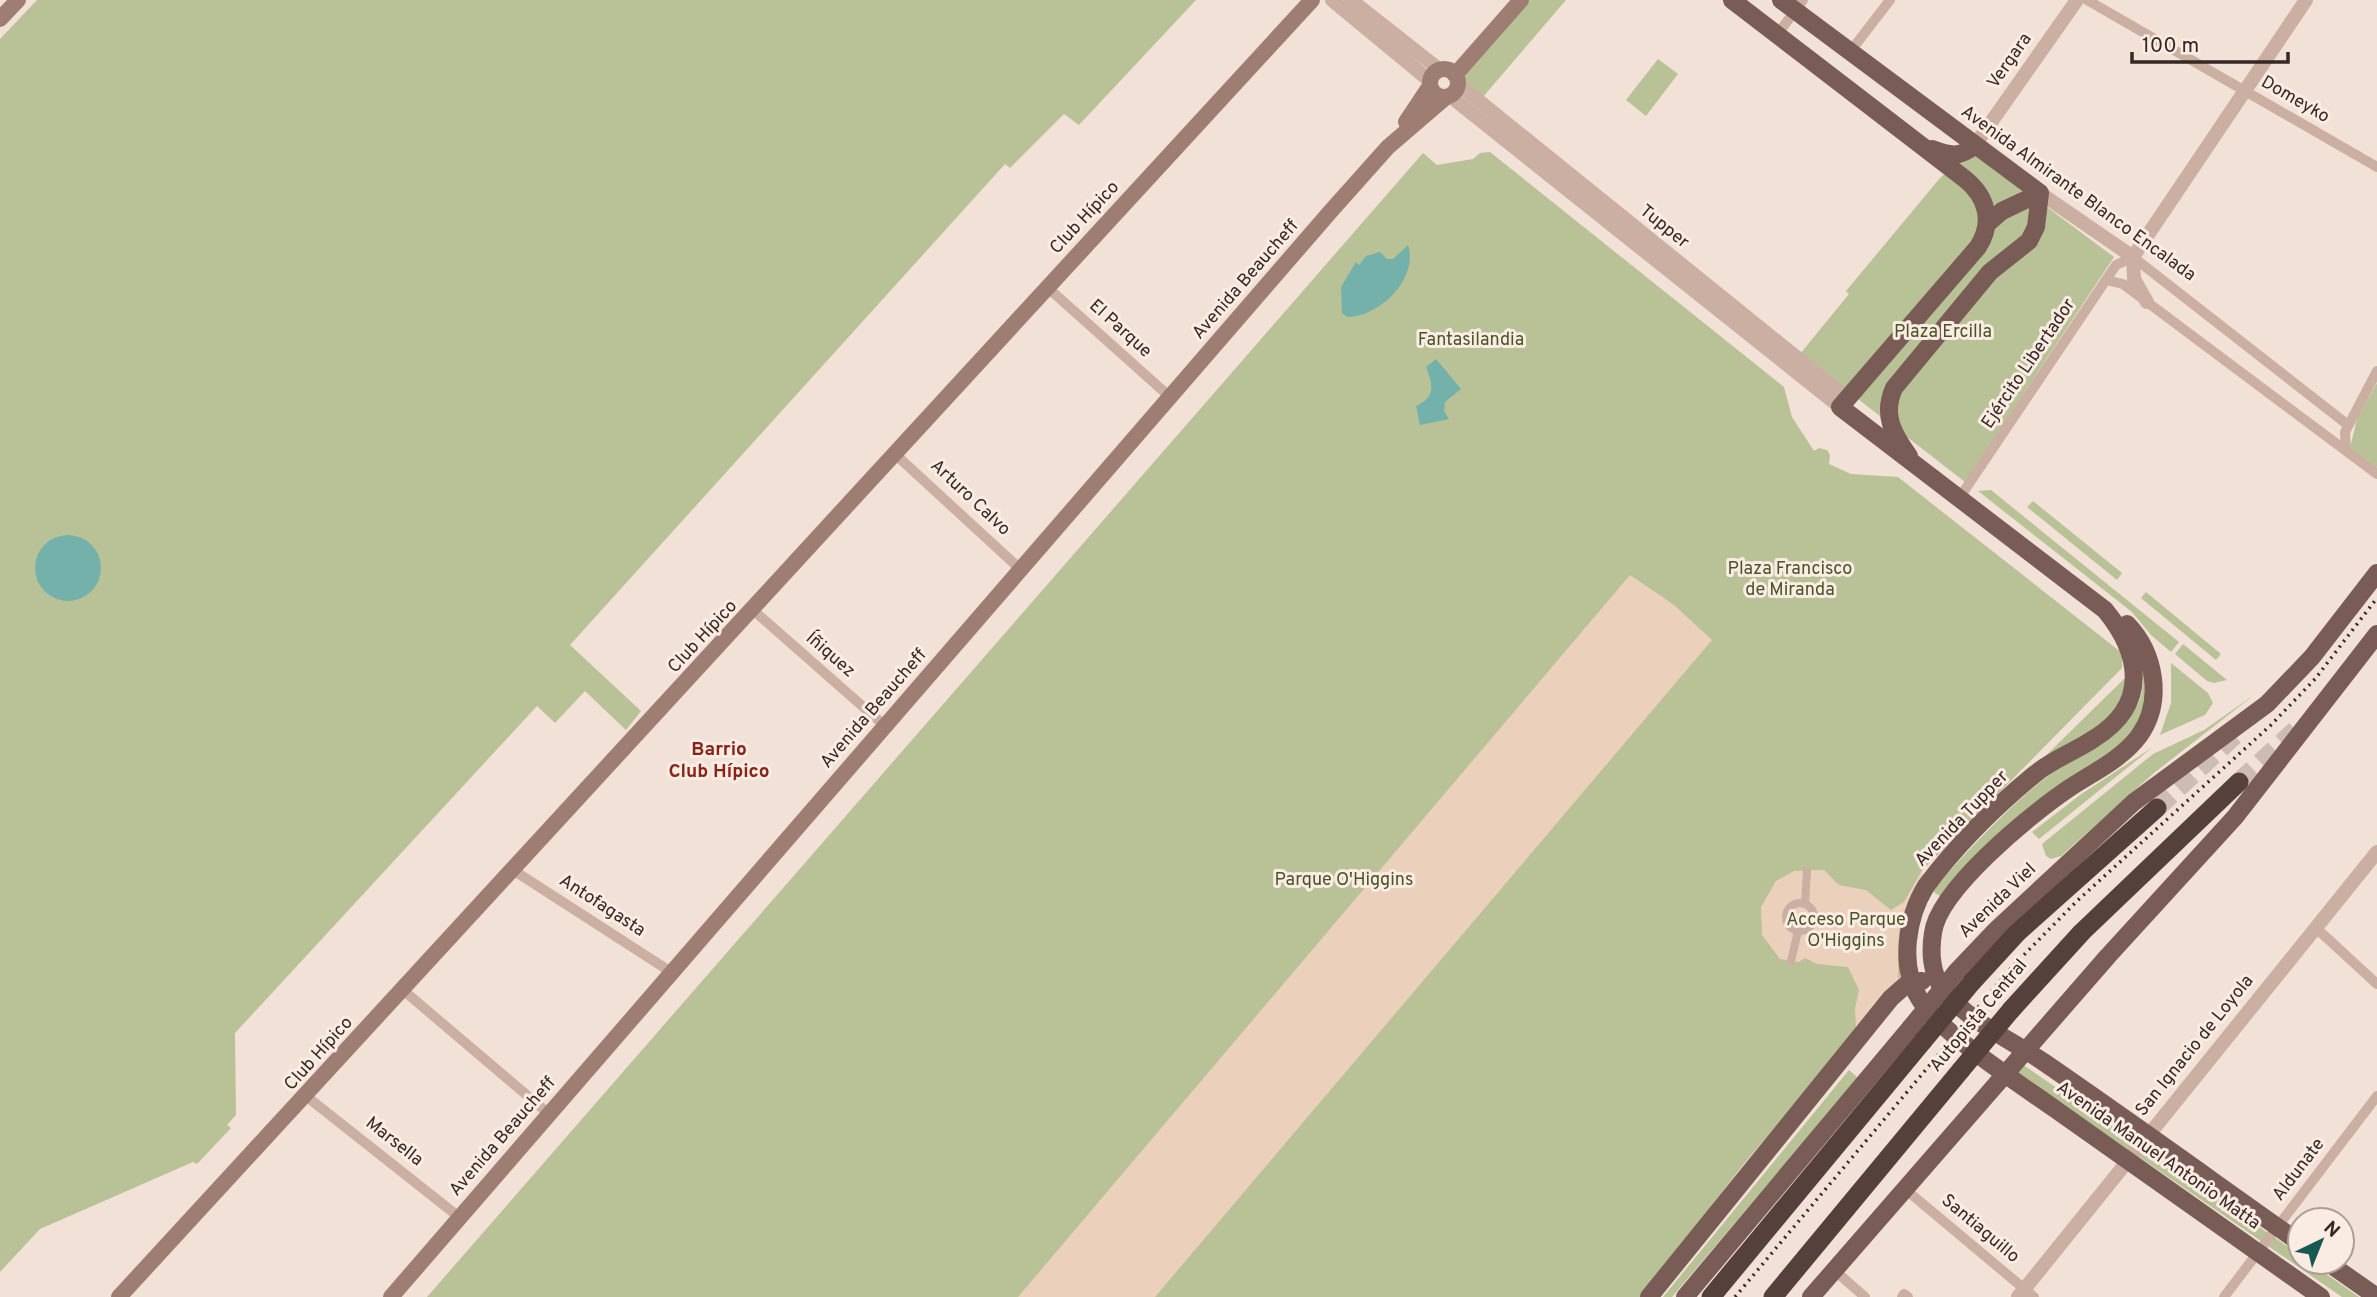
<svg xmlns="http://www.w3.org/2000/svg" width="2377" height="1297" font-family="Overpass,sans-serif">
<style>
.green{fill:#b9c296}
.plaza{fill:#ebd0bc}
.water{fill:#74b1ab}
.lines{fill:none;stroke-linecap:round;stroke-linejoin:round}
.motorway-tunnel{stroke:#ccbcb3;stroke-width:19;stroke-dasharray:19 10;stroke-linecap:butt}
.pedestrian{stroke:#cbafa2;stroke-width:8}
.minor{stroke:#cbafa2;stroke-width:10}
.tertiary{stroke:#cbafa2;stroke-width:14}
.secondary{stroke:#9e7d73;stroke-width:16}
.primary{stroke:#785c55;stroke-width:18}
.motorway{stroke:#56403b;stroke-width:19}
.rail{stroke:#352825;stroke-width:3.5;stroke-dasharray:2 5;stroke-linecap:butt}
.primary-bridge{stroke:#785c55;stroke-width:18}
.motorway-bridge{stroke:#56403b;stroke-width:19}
.labels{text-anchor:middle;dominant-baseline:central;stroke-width:6;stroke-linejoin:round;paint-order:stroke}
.street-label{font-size:18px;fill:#352825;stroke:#faece3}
.park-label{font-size:18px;fill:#4a5427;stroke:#faece3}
.neighbourhood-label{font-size:19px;font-weight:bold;fill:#882419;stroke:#faece3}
</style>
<rect width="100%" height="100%" fill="#f2e1d6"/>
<path class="green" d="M37 0H1196L1079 125 1064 114 1010 168 1005 164 570 645 641 711 626 730 585 691 555 723 537 706 235 1033 236 1115 227 1125 231 1128 197 1164 193 1162 40 1229 0 1272V39Z
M1526 0H1566L1482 98 1465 82 1464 76Z
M1658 59 1678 74 1646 116 1626 100Z
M1970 150 2114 257 1965 482 1800 354 1849 294 1846 291 1940 178Z
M1490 152 1784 387 1792 417 1814 451 1819 448 1827 450 1830 455 1829 464 1851 474 1898 477 2122 653V668L1921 872 1924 875 1908 902 1901 923 1900 977 1743 1165 1641 1297H427L1423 153 1437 165 1473 159 1480 153Z
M2377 383V468L2350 448 2357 419Z
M1991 490 2179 642 2171 652 2151 635 2132 612 1978 491Z
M2033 501 2122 573 2117 580 2027 507Z
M2146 592 2221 654 2216 660 2141 598Z
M2125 625C2138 638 2148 657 2150 677 2157 743 2087 763 2045 798 2009 828 1974 862 1940 896L1932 891C1965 854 1999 816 2038 784 2099 732 2179 725 2125 625Z
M2183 644 2227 680 2214 683 2207 681 2175 654Z
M2171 663 2208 693 2213 703 2205 715 2160 735 2171 703Z
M2127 676 2130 680 2111 718 2028 773Z
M2254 695 2154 773 2061 856 2051 859 2046 856 2042 844 2153 754 2204 730Z
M2153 747 2039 839 2032 832 2080 795Z
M2019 1062 2300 1255V1262H2309L2359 1297H2342L2013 1070Z
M1849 1070 1858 1078 1672 1297H1663Z"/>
<path class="plaza" d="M1630 575 1674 605 1712 640 1155 1297H1018Z
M1824 870 1839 885 1866 890 1891 910 1904 902 1921 872 1924 875 1903 914 1899 932 1898 981 1856 1028 1855 1009 1859 990 1848 967 1817 964 1805 958 1799 962 1780 959 1762 935 1761 907 1776 881 1794 871Z"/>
<path class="water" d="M1408 245C1419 279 1379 317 1347 317L1342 313 1341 287 1356 262 1359 265 1366 256 1380 252 1387 259H1393Z
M1436 359 1461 389 1445 402 1444 411 1449 419 1420 425 1416 406C1436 397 1433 385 1426 367Z
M35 568a33 33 0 1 1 66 0a33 33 0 1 1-66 0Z"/>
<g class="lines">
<path class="motorway-tunnel" d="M2239 782 2300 726
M2157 808 2236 734"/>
<path class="pedestrian" d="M1786 917a14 14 0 1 1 28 0a14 14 0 1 1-28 0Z
M1805 904 1807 871
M1791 961 1798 931"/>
<path class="minor" d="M2087 0 2377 167
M1777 35 1803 0
M1850 52 1890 0
M2106 280 2123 284 2377 474
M1047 287 1170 397
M2346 451 2345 432 2377 371
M895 454 1020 569
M1960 497 2116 265 2133 257 2348 425
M753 610 885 726
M513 870 671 972
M2315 927 2377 984
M403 990 549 1114
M306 1096 459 1217
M1905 1189 2034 1297
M1834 1270 1865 1297
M1902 1297 1904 1294 1908 1297
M2224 1297 2377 1096"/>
<path class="tertiary" d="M1332 0 1430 81
M1351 0 1440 70
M1458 84 1847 398
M1450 96 1840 407
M1975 145 2077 0
M2040 193 2133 257
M2133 257 2306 0
M2133 257 2134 279 2147 302
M2018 1297 2377 852"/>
<path class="secondary" d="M0 19 18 0
M1430 83a14 14 0 1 1 28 0a14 14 0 1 1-28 0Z
M1455 75 1521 0
M1406 122 1430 86
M119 1297 1312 0
M391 1297 1330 212 1388 147 1445 98"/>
<path class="primary" d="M1732 0 1965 179C1987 197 1994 222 1978 247L1840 407 2105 610C2141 654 2149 704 2095 738 2076 751 2053 759 2035 774 1996 806 1956 846 1926 886 1907 917 1899 965 1919 998 1940 1033 2020 1084 2055 1109 2144 1172 2232 1234 2321 1297
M1781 0 2040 193
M1932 149C1950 156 1960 158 1975 145
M1987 224 2002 211 2040 193
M1909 456C1893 434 1882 415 1894 388L1990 272 2029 241 2036 227 2040 193
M2127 624C2155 653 2164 701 2139 736 2122 759 2092 773 2068 789 2031 814 1938 890 1933 933 1930 951 1931 974 1943 989 1968 1022 2012 1040 2045 1063 2131 1122 2215 1183 2300 1243
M1957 971 1997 929 2134 802 2267 704 2312 657 2377 573
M2327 1262 2377 1297
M1649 1297 1891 998 1908 983 1922 981
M1685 1297 1911 1027
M1811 1297 2108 956 2235 817 2377 634"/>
<path class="motorway" d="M1972 982 2017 933 2157 808
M2011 1010 2082 932 2239 782
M1711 1297 1923 1041
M1773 1297 1961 1070"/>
<path class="rail" d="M1735 1297 2012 967 2077 901 2271 725 2315 679 2377 598"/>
<path class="primary-bridge" d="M1911 1027 1957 971"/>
<path class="motorway-bridge" d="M1923 1041 1972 982
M1961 1070 2011 1010"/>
</g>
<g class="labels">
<g class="street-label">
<text transform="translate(2010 61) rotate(-55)">Vergara</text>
<text transform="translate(2295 100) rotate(30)">Domeyko</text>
<text transform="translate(2078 194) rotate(36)">Avenida Almirante Blanco Encalada</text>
<text transform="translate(1085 218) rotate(-47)">Club Hípico</text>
<text transform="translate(1664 227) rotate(39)">Tupper</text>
<text transform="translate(1246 280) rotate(-49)">Avenida Beaucheff</text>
<text transform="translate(1120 329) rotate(42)">El Parque</text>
<text transform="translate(2029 364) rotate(-56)">Ejército Libertador</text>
<text transform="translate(970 498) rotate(43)">Arturo Calvo</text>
<text transform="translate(703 637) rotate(-47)">Club Hípico</text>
<text transform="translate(830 655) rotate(41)">Íñiquez</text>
<text transform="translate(874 709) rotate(-49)">Avenida Beaucheff</text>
<text transform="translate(1962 819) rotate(-46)">Avenida Tupper</text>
<text transform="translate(1998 901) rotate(-44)">Avenida Viel</text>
<text transform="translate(602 906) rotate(33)">Antofagasta</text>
<text transform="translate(1979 1016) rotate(-50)">Autopista Central</text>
<text transform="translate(2195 1046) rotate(-51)">San Ignacio de Loyola</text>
<text transform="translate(319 1054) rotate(-48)">Club Hípico</text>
<text transform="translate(503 1137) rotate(-49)">Avenida Beaucheff</text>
<text transform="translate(394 1142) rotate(38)">Marsella</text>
<text transform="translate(2158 1156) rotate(35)">Avenida Manuel Antonio Matta</text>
<text transform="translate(2299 1170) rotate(-53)">Aldunate</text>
<text transform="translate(1980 1229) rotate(40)">Santiaguillo</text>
</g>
<g class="park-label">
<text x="1943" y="332">Plaza Ercilla</text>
<text x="1471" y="340">Fantasilandia</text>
<text x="1790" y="569">Plaza Francisco<tspan x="1790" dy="21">de Miranda</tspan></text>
<text x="1344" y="880">Parque O'Higgins</text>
<text x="1846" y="920">Acceso Parque<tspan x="1846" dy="21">O'Higgins</tspan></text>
</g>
<g class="neighbourhood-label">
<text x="719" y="750">Barrio<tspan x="719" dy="22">Club Hípico</tspan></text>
</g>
</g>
<g transform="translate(2321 1241) rotate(43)"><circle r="33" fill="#faece3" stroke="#ab9e97" stroke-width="2"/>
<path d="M0-5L12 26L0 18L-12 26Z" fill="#185853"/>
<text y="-10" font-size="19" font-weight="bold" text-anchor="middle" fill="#352825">N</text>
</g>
<path d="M2132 52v10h156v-10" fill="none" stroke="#352825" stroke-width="3.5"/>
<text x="2142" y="52" font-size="21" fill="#352825" stroke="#faece3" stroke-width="5" paint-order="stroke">100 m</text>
</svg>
